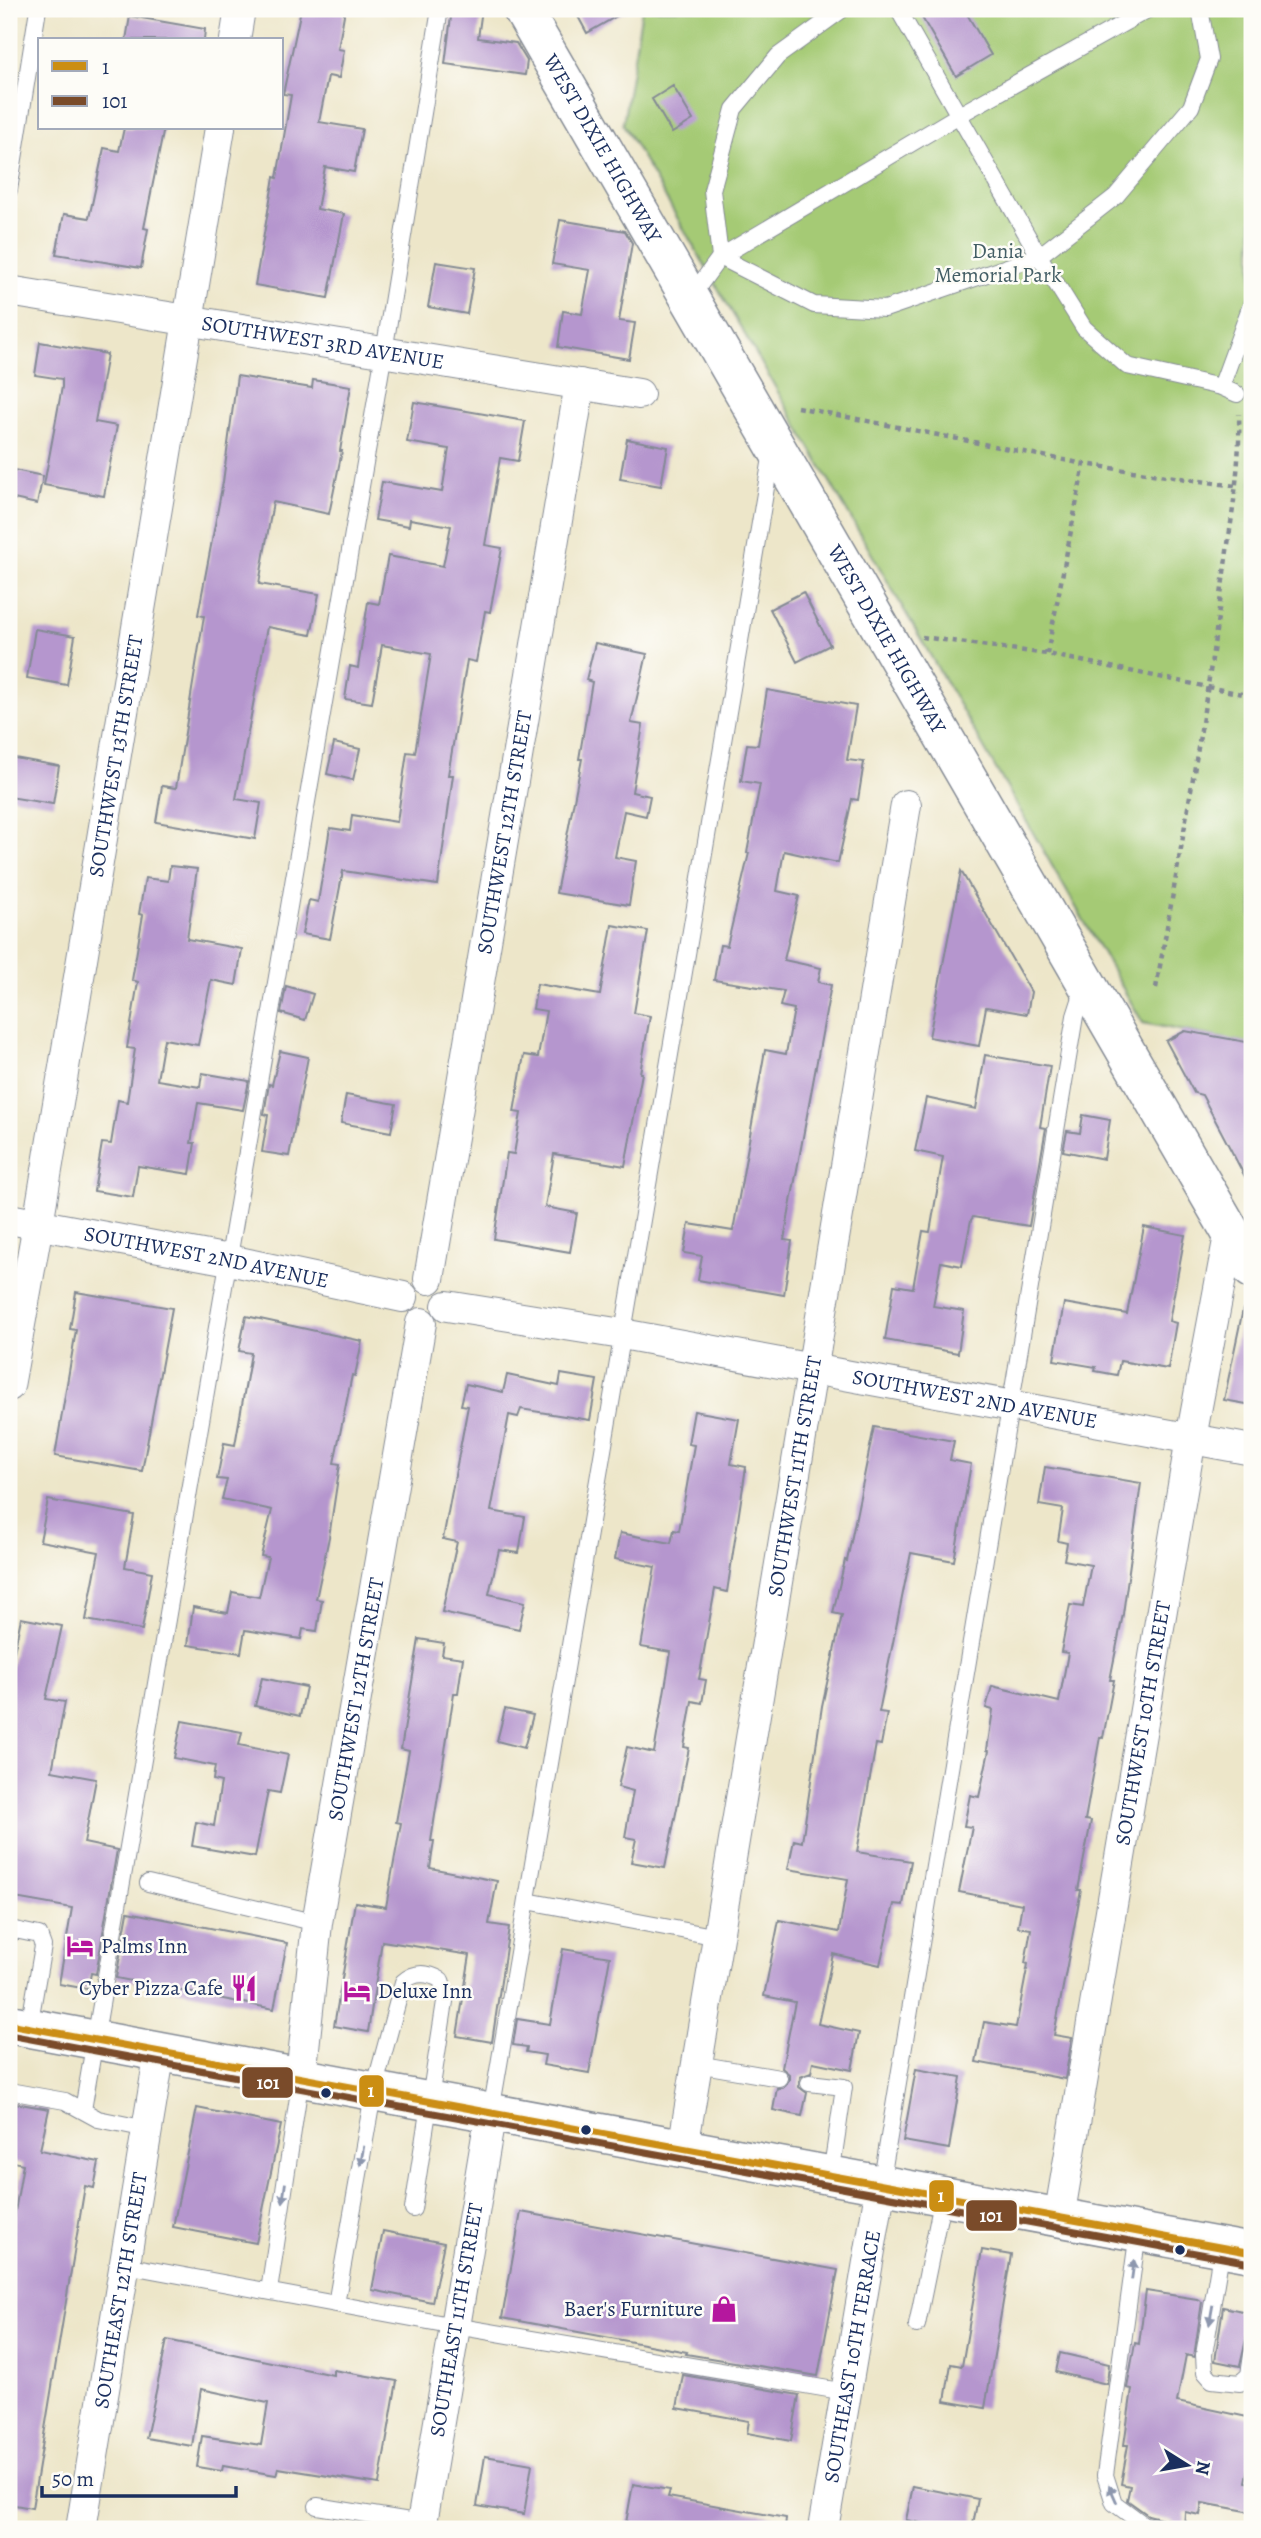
<svg xmlns="http://www.w3.org/2000/svg" width="1261" height="2538" font-family="Alegreya,serif">
<style>
.green{fill:#a5ca75;stroke:#607c6a;stroke-width:2}
.building{fill:#b596ce}
.lines{fill:none;stroke-linecap:round;stroke-linejoin:round}
.service-casing{stroke:#848a94;stroke-width:18}
.minor-casing{stroke:#848a94;stroke-width:32}
.secondary-casing{stroke:#848a94;stroke-width:41}
.primary-casing{stroke:#848a94;stroke-width:41}
.path{stroke:#848a94;stroke-width:4.5;stroke-dasharray:5 5;stroke-linecap:butt}
.service{stroke:#fff;stroke-width:16}
.minor{stroke:#fff;stroke-width:30}
.secondary{stroke:#fff;stroke-width:38}
.primary{stroke:#fff;stroke-width:38}
.bus-1-casing{stroke:#fdfcf7;stroke-width:12}
.bus-2-casing{stroke:#fdfcf7;stroke-width:12}
.bus-1{stroke:#cb8e13;stroke-width:7}
.bus-2{stroke:#7a4b2a;stroke-width:7}
.oneway{fill:#8d97ae}
.bus-dot{fill:#1b2f5e;stroke:#fdfcf7;stroke-width:2.5}
.labels{text-anchor:middle;dominant-baseline:central;stroke-width:5;stroke-linejoin:round;paint-order:stroke}
.street-label{font-size:21px;fill:#1b2f5e;stroke:#fdfcf7}
.park-label{font-size:21px;fill:#445e65;stroke:#fdfcf7}
.poi-label{font-size:21px;fill:#1b2f5e;stroke:#fdfcf7;text-anchor:start}
.line-badge{stroke:#fdfcf7;stroke-width:2.5}
.badge-label{font-size:19px;text-anchor:middle;font-weight:bold;fill:#fff}
</style>
<rect width="100%" height="100%" fill="#fdfcf7"/>
<filter id="ink" filterUnits="userSpaceOnUse"><feTurbulence type="fractalNoise" baseFrequency=".0143" numOctaves="2"/><feDisplacementMap in="SourceGraphic" scale="14" xChannelSelector="R" yChannelSelector="G"/><feConvolveMatrix kernelMatrix="1 2 1 2 8 2 1 2 1" color-interpolation-filters="sRGB"/></filter>
<filter id="wash" filterUnits="userSpaceOnUse"><feTurbulence type="fractalNoise" baseFrequency=".00686" numOctaves="4" result="noise"/><feDisplacementMap in="SourceGraphic" scale="28" xChannelSelector="R" yChannelSelector="G"/><feGaussianBlur stdDeviation="1.57" result="paint"/><feColorMatrix in="noise" values="0 0 0 0 0 0 0 0 0 0 0 0 0 0 0 0 0 1.4 0 .05"/><feComposite in="paint" operator="in"/></filter>
<g filter="url(#wash)">
<rect width="100%" height="100%" fill="#ede6c9"/>
<path class="green" d="M642 9H1252V1044L1143 1023 623 124Z"/>
<g id="blocks">
<path class="building" d="M301 9H345L338 49 344 50 339 78 328 76 319 122 362 129 354 172 325 167 317 209 344 214 328 298 255 285 274 177 277 178 291 95 283 94Z
M452 9H482L478 38 516 43 527 61 525 75 445 64Z
M574 9H629L587 33Z
M917 9H964L991 55 956 76Z
M130 16 205 29 204 40H126Z
M673 86 693 120 672 133 652 99Z
M124 128H164L144 228 148 229 141 268 56 254 64 214 89 218 104 148 119 151Z
M560 220 625 231 632 243 619 321 635 323 629 359 558 347 563 311 582 314 590 270 552 264Z
M436 262 475 268 467 314 428 307Z
M40 342 107 354 95 422 117 426 104 496 44 485 62 387V379L35 375Z
M237 376 312 388 313 380 351 386 340 451H342L329 514 273 502 259 584 319 594 311 635 267 627 236 799 261 803 255 839 156 822 162 786 176 788 204 616 198 615 223 482Z
M414 402 525 421 518 461 500 458 485 545 502 548 490 612 485 611 476 662 467 660 448 775H453L438 885 343 871 330 939 302 934 309 900 318 902 330 828 350 831 352 815 397 822 407 752 415 753 431 654 382 645 372 703 345 699 350 666 358 668 368 602 379 604 388 556 443 566 451 526 410 519 409 526 375 520 382 482 442 492 449 449 407 442Z
M627 439 668 447 661 486 620 479Z
M9 469 43 476 37 504 9 498Z
M803 592 830 645 797 662 770 609Z
M35 629 75 636 67 685 27 678Z
M595 643 647 654 631 723 643 725 632 792 650 796 646 816 624 811 615 857 636 861 629 905 556 893 582 759H579L592 682 586 680Z
M767 690 856 706 847 760 864 762 858 800 852 799 838 863 784 851 777 891 799 896 784 960 821 968 818 982 831 985 784 1240 792 1241 784 1295 698 1280 702 1256 684 1253 689 1224 733 1231 765 1050 786 1054 794 1009 780 1006 784 991 714 980 720 945 727 946 749 853H747L760 784 741 781 747 744 758 745Z
M334 743 360 749 353 780 327 774Z
M9 757 59 766 53 804 9 797Z
M170 866 197 869 187 939 242 949 236 985 211 980 198 1045 164 1039 157 1080 200 1087 202 1073 249 1081 243 1110 198 1103 191 1143H195L190 1174 138 1166 133 1197 94 1191 102 1143 111 1144 118 1100 127 1102 135 1049 127 1048 138 982 132 980 143 915 139 914 145 878 168 881Z
M961 871 1031 992 1027 1014 986 1007 979 1046 929 1037Z
M612 925 648 931 634 1013 650 1016 640 1073H642L625 1166 554 1154 545 1207 577 1213 570 1252 494 1239 507 1153 514 1154 521 1113 514 1112 524 1055 538 1057 546 1011 533 1009 537 984 600 995Z
M286 986 313 994 305 1020 281 1013Z
M1185 1031 1252 1043V1190L1202 1095 1194 1093 1166 1041Z
M280 1051 308 1057 289 1156 262 1152 268 1115 264 1114 269 1084 272 1085Z
M985 1055 1050 1066 1040 1127 1046 1128 1029 1226 973 1217 971 1220 962 1266 941 1262 933 1306 964 1311 958 1353 885 1340 894 1285 913 1288 923 1231 930 1232 943 1157 915 1151 926 1098 976 1109Z
M346 1095 396 1104 391 1132 341 1123Z
M1083 1115 1110 1120 1104 1159 1063 1151 1067 1131 1080 1133Z
M1144 1227 1185 1235 1169 1321 1176 1323 1168 1369 1120 1361 1117 1375 1095 1371 1096 1367 1054 1360 1064 1303 1127 1314Z
M76 1292 172 1308 142 1471 55 1456 76 1330 70 1329Z
M1243 1309 1252 1310V1405L1224 1400Z
M246 1316 362 1341 355 1376 352 1375 334 1463 340 1464 329 1537 316 1599 322 1600 317 1631 303 1629 301 1639 245 1630 241 1653 188 1645 193 1607 228 1613 232 1592 259 1597 268 1557 261 1556 272 1510 222 1499 227 1480 217 1479 224 1443 235 1445 251 1353 239 1351Z
M561 1374 597 1380 590 1420 521 1409 518 1417 509 1415 491 1511 525 1517 519 1553 499 1550 489 1594 525 1602 519 1629 442 1612 457 1542 443 1539 468 1406 461 1405 466 1384 503 1392 507 1375 559 1386Z
M694 1411 739 1419 731 1464 746 1467 727 1592 715 1589 699 1679 706 1680 702 1703 692 1701 684 1747 689 1748 665 1868 631 1862 636 1839 625 1837 633 1791 618 1787 627 1747 654 1753 671 1652 641 1647 655 1567 615 1559 620 1533 671 1543 674 1530 679 1531 694 1445 688 1444Z
M874 1427 954 1441 950 1460 971 1464 954 1561 911 1553 879 1712 887 1713 881 1745 876 1744 857 1852 911 1861 903 1905 894 1904 880 1965 833 1954 818 2024 859 2033 852 2070 813 2062 811 2073 800 2077 799 2087 807 2093 802 2116 773 2110 777 2088H783L789 2080V2074L782 2068 795 2002 764 1996 779 1920 839 1932 848 1879 788 1869 794 1840 802 1842 822 1706 842 1615 833 1613 845 1560 847 1561Z
M1045 1467 1141 1483 1123 1614 1110 1680H1114L1103 1738 1100 1737 1085 1820 1091 1821 1078 1890H1081L1054 2035 1072 2038 1065 2079 976 2062 984 2022 1016 2027 1028 1964 1025 1963 1031 1929 1018 1927 1022 1904 959 1892 972 1827 964 1826 970 1795 979 1797 989 1751 987 1750 993 1710 986 1708 992 1686 1059 1702 1068 1653 1061 1652 1070 1605 1083 1607 1091 1565 1064 1560 1067 1543 1058 1541 1063 1509 1039 1505Z
M48 1500 134 1515 125 1567 152 1572 142 1630 86 1620 99 1552 40 1541Z
M21 1618 62 1626 46 1699 65 1702 52 1771 96 1779 84 1843 117 1850 96 1974 91 1973 88 1989 59 1984 72 1908 9 1897V1677Z
M419 1639 444 1643 442 1655 463 1658 458 1693H454L431 1841H434L430 1868 497 1881 489 1924 509 1927 492 2042 457 2036 470 1955 382 1941 368 2032 334 2026 355 1902 386 1907 401 1823 396 1822 409 1751 401 1749Z
M262 1678 306 1687 300 1716 255 1706Z
M505 1709 533 1715 524 1748 497 1741Z
M182 1721 242 1732 239 1745 288 1755 280 1793 268 1791 255 1857 192 1846 196 1822 214 1826 221 1782 213 1780 215 1766 174 1758Z
M128 1912 287 1943 274 2009 116 1978Z
M563 1949 610 1957 589 2073 543 2065 545 2055 526 2052 527 2047 513 2045 517 2019 550 2024Z
M916 2069 961 2077 949 2149 903 2141Z
M9 2102 49 2109 40 2150 99 2162 94 2188 85 2186 32 2508 9 2504V2248L23 2164 9 2161Z
M197 2108 281 2125 256 2243 173 2227Z
M521 2212 838 2270 818 2376 686 2354 687 2352 502 2318Z
M383 2231 444 2243 432 2302 372 2290Z
M982 2250 1011 2255 985 2408 945 2401 951 2364 962 2366Z
M1146 2291 1197 2299 1202 2302 1194 2357 1186 2355 1177 2402 1252 2418V2452L1246 2482 1252 2483V2512L1202 2503 1200 2515 1185 2512 1184 2529H1177L1173 2521 1148 2515 1127 2500 1130 2486 1121 2484 1128 2445H1124L1132 2389 1127 2388 1135 2343 1139 2344Z
M1223 2307 1252 2313 1240 2366 1215 2361Z
M167 2340 333 2375V2370L397 2381 379 2484 278 2468 276 2475 223 2466 222 2471 197 2467 202 2436 261 2445 268 2403 201 2389 192 2446 146 2438Z
M1060 2353 1109 2364 1107 2384 1056 2372Z
M683 2375 799 2395 791 2441 747 2433 749 2421 677 2408Z
M485 2456 532 2464 524 2514 477 2506Z
M633 2484 670 2490 668 2497 786 2518 785 2529H666L626 2523Z
M913 2486 978 2499 972 2529H950L906 2520Z"/>
</g>
</g>
<g filter="url(#ink)">
<use href="#blocks" fill-opacity="0" stroke="#848a94" stroke-width="2"/>
<g class="lines">
<defs>
<path id="service" d="M843 9 778 56 734 109 712 190 720 257 814 305 885 309 1039 256 1116 196 1191 107 1209 59 1200 9
M898 9 1039 256 1084 328 1127 366 1221 387 1237 394
M9 190 38 9
M690 298 720 257 959 115 1149 9
M1221 387 1252 302
M148 1883 317 1923
M527 1901 718 1937
M9 1936 15 1930 39 1935 43 1946 29 2027
M697 2064 779 2078
M809 2083 844 2087 831 2175
M9 2091 65 2101 98 2119 147 2129
M83 2110 384 352 440 9
M491 2112 772 452
M881 2185 1075 1016 1084 988
M1138 2232 1105 2475 1114 2503 1144 2525 1167 2529
M1222 2247 1204 2355 1205 2372 1212 2380 1240 2383 1249 2375 1252 2355
M125 2265 455 2326 846 2392
M269 2291 301 2077
M336 2304 374 2089 403 1982C414 1972 427 1972 441 1980L446 1995 413 2209
M917 2325 943 2197
M317 2506 422 2523"/>
<g id="minor">
<path d="M235 40 240 9"/>
<path id="s1" d="M9 291 639 394"/>
<path id="s2" d="M9 1219 229 1260 403 1297"/>
<path id="s3" d="M429 1279 580 384"/>
<path id="s4" d="M447 1306 622 1334 1252 1450"/>
<path id="s5" d="M9 1386 38 1224 220 128"/>
<path id="s6" d="M301 2077 317 1923 421 1323"/>
<path id="s7" d="M683 2148 906 805"/>
<path id="s8" d="M1059 2218 1191 1438 1230 1230"/>
<path id="s9" d="M81 2529 160 2051"/>
<path id="s10" d="M421 2529 491 2112"/>
<path id="s11" d="M823 2529 881 2185"/>
</g>
<g id="secondary">
<path id="s12" d="M522 9 1252 1269"/>
</g>
<path id="primary" d="M9 2024 1252 2253"/>
</defs>
<use href="#service" class="service-casing"/>
<use href="#minor" class="minor-casing"/>
<use href="#secondary" class="secondary-casing"/>
<use href="#primary" class="primary-casing"/>
<path class="path" d="M797 407 1084 464 1235 486
M922 637 1047 654 1252 696
M1047 654 1084 464
M1156 988C1180 855 1204 722 1222 588 1229 531 1241 472 1239 414"/>
<use href="#service" class="service"/>
<use href="#minor" class="minor"/>
<use href="#secondary" class="secondary"/>
<use href="#primary" class="primary"/>
<defs>
<path id="bus-1" d="M9 2024 1252 2253"/>
<path id="bus-2" d="M9 2035 1250 2263"/>
</defs>
<use href="#bus-1" class="bus-1-casing"/>
<use href="#bus-2" class="bus-2-casing"/>
<use href="#bus-1" class="bus-1"/>
<use href="#bus-2" class="bus-2"/>
</g>
<defs><path id="oneway-solid" d="M-6-.8H1V-3.2L6.5 0L1 3.2V.8H-6Z" transform="scale(1.75)"/></defs>
<g class="oneway">
<use href="#oneway-solid" transform="translate(362 2156) rotate(100)"/>
<use href="#oneway-solid" transform="translate(284 2193) rotate(98)"/>
<use href="#oneway-solid" transform="translate(1133 2270) rotate(-82)"/>
<use href="#oneway-solid" transform="translate(1211 2315) rotate(100)"/>
<use href="#oneway-solid" transform="translate(1113 2494) rotate(-114)"/>
</g>
</g>
<defs>
<symbol id="hotel-bare" viewBox="-9 -9 18 18"><path d="M-6-4.5h1.5V1H6V5H4.5V3h-9V5H-6ZM-4 0a1.8 1.8 0 1 1 3.6 0ZM.5 0V-2.5h3Q6-2.5 6 0Z" fill="#b5179e" stroke="#fdfcf7" stroke-width="2.5" paint-order="stroke"/></symbol>
<symbol id="restaurant-bare" viewBox="-9 -9 18 18"><path d="M-5-6h1v4h1v-4h1v4h1v-4h1v5L-1.5 .5V6h-2V.5L-5-1ZM5-6V6H3V1.5H1.5Q1.5-4 5-6Z" fill="#b5179e" stroke="#fdfcf7" stroke-width="2.5" paint-order="stroke"/></symbol>
<symbol id="shop-bare" viewBox="-9 -9 18 18"><path d="M-5-2.5h2.3a2.7 3.5 0 0 1 5.4 0H5L5.5 6h-11ZM-1.5-2.5h3a1.5 2.3 0 0 0-3 0Z" fill="#b5179e" stroke="#fdfcf7" stroke-width="2.5" paint-order="stroke"/></symbol>
</defs>
<g fill-rule="evenodd">
<use href="#hotel-bare" x="61" y="1927" width="38" height="38"/>
<use href="#restaurant-bare" x="225" y="1969" width="38" height="38"/>
<use href="#hotel-bare" x="338" y="1972" width="38" height="38"/>
<use href="#shop-bare" x="705" y="2290" width="38" height="38"/>
</g>
<g class="bus-dot">
<circle cx="326" cy="2093" r="6"/>
<circle cx="586" cy="2130" r="6"/>
<circle cx="1180" cy="2250" r="6"/>
</g>
<g class="labels">
<g class="street-label">
<text stroke="none"><textPath href="#s12" startOffset="161">WEST DIXIE HIGHWAY</textPath></text>
<text stroke="none"><textPath href="#s1" startOffset="318">SOUTHWEST 3RD AVENUE</textPath></text>
<text stroke="none"><textPath href="#s12" startOffset="728">WEST DIXIE HIGHWAY</textPath></text>
<text stroke="none"><textPath href="#s5" startOffset="639">SOUTHWEST 13TH STREET</textPath></text>
<text stroke="none"><textPath href="#s3" startOffset="453">SOUTHWEST 12TH STREET</textPath></text>
<text stroke="none"><textPath href="#s2" startOffset="201">SOUTHWEST 2ND AVENUE</textPath></text>
<text stroke="none"><textPath href="#s4" startOffset="536">SOUTHWEST 2ND AVENUE</textPath></text>
<text stroke="none"><textPath href="#s7" startOffset="681">SOUTHWEST 11TH STREET</textPath></text>
<text stroke="none"><textPath href="#s6" startOffset="382">SOUTHWEST 12TH STREET</textPath></text>
<text stroke="none"><textPath href="#s8" startOffset="502">SOUTHWEST 10TH STREET</textPath></text>
<text stroke="none"><textPath href="#s9" startOffset="242">SOUTHEAST 12TH STREET</textPath></text>
<text stroke="none"><textPath href="#s10" startOffset="212">SOUTHEAST 11TH STREET</textPath></text>
<text stroke="none"><textPath href="#s11" startOffset="175">SOUTHEAST 10TH TERRACE</textPath></text>
</g>
<g class="park-label">
<text x="998" y="251">Dania<tspan x="998" dy="24">Memorial Park</tspan></text>
</g>
<g class="poi-label">
<text x="101" y="1946">Palms Inn</text>
<text x="223" y="1988" text-anchor="end">Cyber Pizza Cafe</text>
<text x="378" y="1991">Deluxe Inn</text>
<text x="703" y="2309" text-anchor="end">Baer's Furniture</text>
</g>
</g>
<g class="line-badge">
<rect x="241" y="2066" width="53" height="33" rx="7" fill="#7a4b2a"/>
<rect x="358" y="2074" width="27" height="34" rx="7" fill="#cb8e13"/>
<rect x="928" y="2179" width="27" height="34" rx="7" fill="#cb8e13"/>
<rect x="965" y="2199" width="53" height="33" rx="7" fill="#7a4b2a"/>
</g>
<g class="badge-label">
<text x="268" y="2089">101</text>
<text x="371" y="2097">1</text>
<text x="941" y="2202">1</text>
<text x="991" y="2222">101</text>
</g>
<rect width="1261" height="2538" fill="none" stroke="#fdfcf7" stroke-width="35"/>
<rect x="38" y="38" width="245" height="91" fill="#fdfcf7" stroke="#a3aaba" stroke-width="2"/>
<rect x="52" y="61" width="35" height="10" fill="#cb8e13" stroke="#a3aaba" stroke-width="2"/>
<text x="102" y="74" font-size="21" fill="#1b2f5e">1</text>
<rect x="52" y="96" width="35" height="10" fill="#7a4b2a" stroke="#a3aaba" stroke-width="2"/>
<text x="102" y="108" font-size="21" fill="#1b2f5e">101</text>
<g transform="translate(1187 2465) rotate(101)" stroke="#fdfcf7" stroke-width="5" paint-order="stroke">
<path d="M0-5L12 26L0 18L-12 26Z" fill="#1b2f5e"/>
<text y="-10" font-size="19" font-weight="bold" text-anchor="middle" fill="#1b2f5e">N</text>
</g>
<path d="M42 2486v10h194v-10" fill="none" stroke="#1b2f5e" stroke-width="3.5"/>
<text x="52" y="2486" font-size="21" fill="#1b2f5e" stroke="#fdfcf7" stroke-width="5" paint-order="stroke">50 m</text>
</svg>
